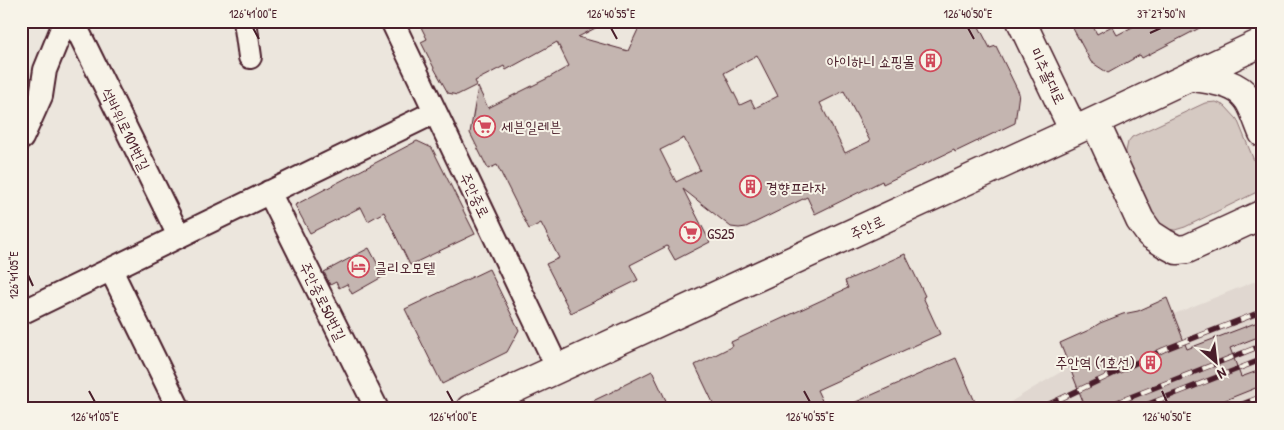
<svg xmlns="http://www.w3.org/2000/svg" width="1284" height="430" font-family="'Patrick Hand','Poor Story',sans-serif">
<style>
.built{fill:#e0d7d0}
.green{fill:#d5c9c2;stroke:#907476}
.building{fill:#c4b5b0;stroke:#4a1f2b;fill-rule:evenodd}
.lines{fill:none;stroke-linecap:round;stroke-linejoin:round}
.minor-casing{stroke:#4a1f2b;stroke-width:26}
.major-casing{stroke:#4a1f2b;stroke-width:31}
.minor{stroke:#f7f3e8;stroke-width:22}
.major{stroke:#f7f3e8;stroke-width:28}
.rail-casing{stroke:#4a1f2b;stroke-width:5.5}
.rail{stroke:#f7f3e8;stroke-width:4;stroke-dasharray:11;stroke-linecap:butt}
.ticks{fill:none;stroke:#4a1f2b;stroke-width:2}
.labels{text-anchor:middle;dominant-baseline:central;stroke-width:4;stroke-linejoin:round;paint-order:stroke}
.poi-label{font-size:15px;fill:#4a1f2b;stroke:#f7f3e8;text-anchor:start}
.street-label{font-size:15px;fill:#4a1f2b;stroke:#f7f3e8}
.neatline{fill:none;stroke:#4a1f2b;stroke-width:2}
.ticks-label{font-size:12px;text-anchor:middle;fill:#4a1f2b}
</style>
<rect width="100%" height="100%" fill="#ece6dd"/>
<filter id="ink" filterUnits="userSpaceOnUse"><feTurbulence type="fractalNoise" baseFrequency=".02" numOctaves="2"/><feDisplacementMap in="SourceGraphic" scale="10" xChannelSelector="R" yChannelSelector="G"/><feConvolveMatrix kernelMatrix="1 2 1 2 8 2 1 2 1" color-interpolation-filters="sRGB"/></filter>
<g filter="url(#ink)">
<path class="built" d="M1263 278V409H999L1035 387 1132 331Z"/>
<path class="green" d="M1216 102 1225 106 1237 119 1262 180 1259 191 1185 227 1175 230 1166 229 1159 226 1151 216 1125 156 1128 142 1132 137 1205 103Z"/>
<path class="building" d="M418 21H609L578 37 628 51 642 21H751L754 28 768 21H976L990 48 996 46 1019 93 1015 123 955 152 954 150 883 184 882 181 815 214 807 197 746 227 739 228 731 227 683 189 710 242 675 260 667 246 630 265 638 280 571 313 546 264 559 258 541 223 529 229 497 165 488 169 470 133 478 87 488 108 550 77 569 66 557 42 506 70 504 66 475 81 477 85 457 95 448 93 434 68 421 42 427 39ZM757 55 778 96 755 108 751 100 740 105 724 73ZM844 91 870 141 845 153 820 103ZM684 138 700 170 676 182 660 150Z
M1069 21H1090L1097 34 1112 26 1117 35 1144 21H1213L1142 58 1140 55 1108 73 1091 62Z
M417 141 432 148 475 234 410 265 384 212 368 221 361 207 310 233 295 205Z
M369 248 384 276 352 294 347 284 339 288 336 282 330 285 324 272Z
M905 254 925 296 923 297 940 334 817 390 826 409H716L695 365 733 346 731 342 848 288 845 281Z
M489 269 519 330 507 352 442 384 405 309Z
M1167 298 1187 349 1263 320V335L1230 348 1241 377 1263 369V385L1203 409H1086L1060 343 1089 330 1100 323 1123 314 1138 311Z
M956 358 976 404 965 409H840Z
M652 371 670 409H576L620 388V387Z"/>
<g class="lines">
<defs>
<path id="minor" d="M73 21 179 236
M245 21 250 57
M392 21 558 369
M22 138 41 96 45 70 65 21
M269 192 377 409
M111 270 179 409
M21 313 435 112"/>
<path id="major" d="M1021 21 1074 131
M1190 76C1208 80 1236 81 1247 98 1253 105 1259 124 1263 133
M1095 122 1140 220 1150 234 1164 243 1177 250 1187 249 1263 214
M470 409 1074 131 1263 42"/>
</defs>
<use href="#minor" class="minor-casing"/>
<use href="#major" class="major-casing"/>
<use href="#minor" class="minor"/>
<use href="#major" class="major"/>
<defs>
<path id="rail" d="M1039 409 1163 350 1263 311
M1100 409 1263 345
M1136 409 1263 359
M1230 409 1263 396"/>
</defs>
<use href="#rail" class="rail-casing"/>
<use href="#rail" class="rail"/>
</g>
</g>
<path class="ticks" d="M253 28 259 39M611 28 617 39M968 28 974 39M1150 33 1161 28M28 275 33 286M89 391 95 402M447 391 453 402M804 391 810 402M1162 391 1167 402"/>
<defs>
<symbol id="building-ring" viewBox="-11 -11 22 22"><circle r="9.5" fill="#f7f3e8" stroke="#d1495b" stroke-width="1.5"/><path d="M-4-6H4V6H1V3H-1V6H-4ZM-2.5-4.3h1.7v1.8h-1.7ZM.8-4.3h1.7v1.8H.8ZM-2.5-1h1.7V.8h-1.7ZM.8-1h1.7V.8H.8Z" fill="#d1495b"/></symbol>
<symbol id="supermarket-ring" viewBox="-11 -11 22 22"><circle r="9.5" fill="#f7f3e8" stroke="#d1495b" stroke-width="1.5"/><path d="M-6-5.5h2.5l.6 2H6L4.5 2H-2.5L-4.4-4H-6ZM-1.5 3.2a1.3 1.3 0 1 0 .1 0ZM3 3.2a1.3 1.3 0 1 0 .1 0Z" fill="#d1495b"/></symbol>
<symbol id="hotel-ring" viewBox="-11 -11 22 22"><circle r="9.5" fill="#f7f3e8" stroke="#d1495b" stroke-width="1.5"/><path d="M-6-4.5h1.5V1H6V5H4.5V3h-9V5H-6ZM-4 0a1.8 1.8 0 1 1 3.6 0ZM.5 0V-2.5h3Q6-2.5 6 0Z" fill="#d1495b"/></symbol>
</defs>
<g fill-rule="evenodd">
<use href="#building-ring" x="918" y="48" width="25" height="25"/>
<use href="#supermarket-ring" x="472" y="114" width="25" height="25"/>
<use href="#building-ring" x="738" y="174" width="25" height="25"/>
<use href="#supermarket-ring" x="678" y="220" width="25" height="25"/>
<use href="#hotel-ring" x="346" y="254" width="25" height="25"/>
<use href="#building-ring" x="1138" y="350" width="25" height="25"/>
</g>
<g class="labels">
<g class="poi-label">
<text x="915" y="61" text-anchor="end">아이하니 쇼핑몰</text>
<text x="501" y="126">세븐일레븐</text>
<text x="766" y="187">경향프라자</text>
<text x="707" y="233">GS25</text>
<text x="375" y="267">클리오모텔</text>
<text x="1135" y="362" text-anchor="end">주안역 (1호선)</text>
</g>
<g class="street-label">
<text transform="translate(1048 76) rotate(64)">미추홀대로</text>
<text transform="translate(126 129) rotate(64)">석바위로101번길</text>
<text transform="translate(475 195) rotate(64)">주안중로</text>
<text transform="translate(867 227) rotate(-25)">주안로</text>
<text transform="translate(323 301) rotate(64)">주안중로50번길</text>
</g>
</g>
<rect width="1284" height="430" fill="none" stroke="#f7f3e8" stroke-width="55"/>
<g transform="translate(1216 362) rotate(152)" stroke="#f7f3e8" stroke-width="4" paint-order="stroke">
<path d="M0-4L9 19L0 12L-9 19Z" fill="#4a1f2b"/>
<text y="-8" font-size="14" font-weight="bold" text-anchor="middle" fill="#4a1f2b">N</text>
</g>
<rect x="28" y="28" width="1228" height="374" class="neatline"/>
<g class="ticks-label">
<text x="253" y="18">126°41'00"E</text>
<text x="611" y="18">126°40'55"E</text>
<text x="968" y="18">126°40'50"E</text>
<text x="1161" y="18">37°27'50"N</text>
<text transform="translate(14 275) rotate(-90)" y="4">126°41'05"E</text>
<text x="95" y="421">126°41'05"E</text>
<text x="453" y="421">126°41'00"E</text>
<text x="810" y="421">126°40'55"E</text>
<text x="1167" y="421">126°40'50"E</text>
</g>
</svg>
